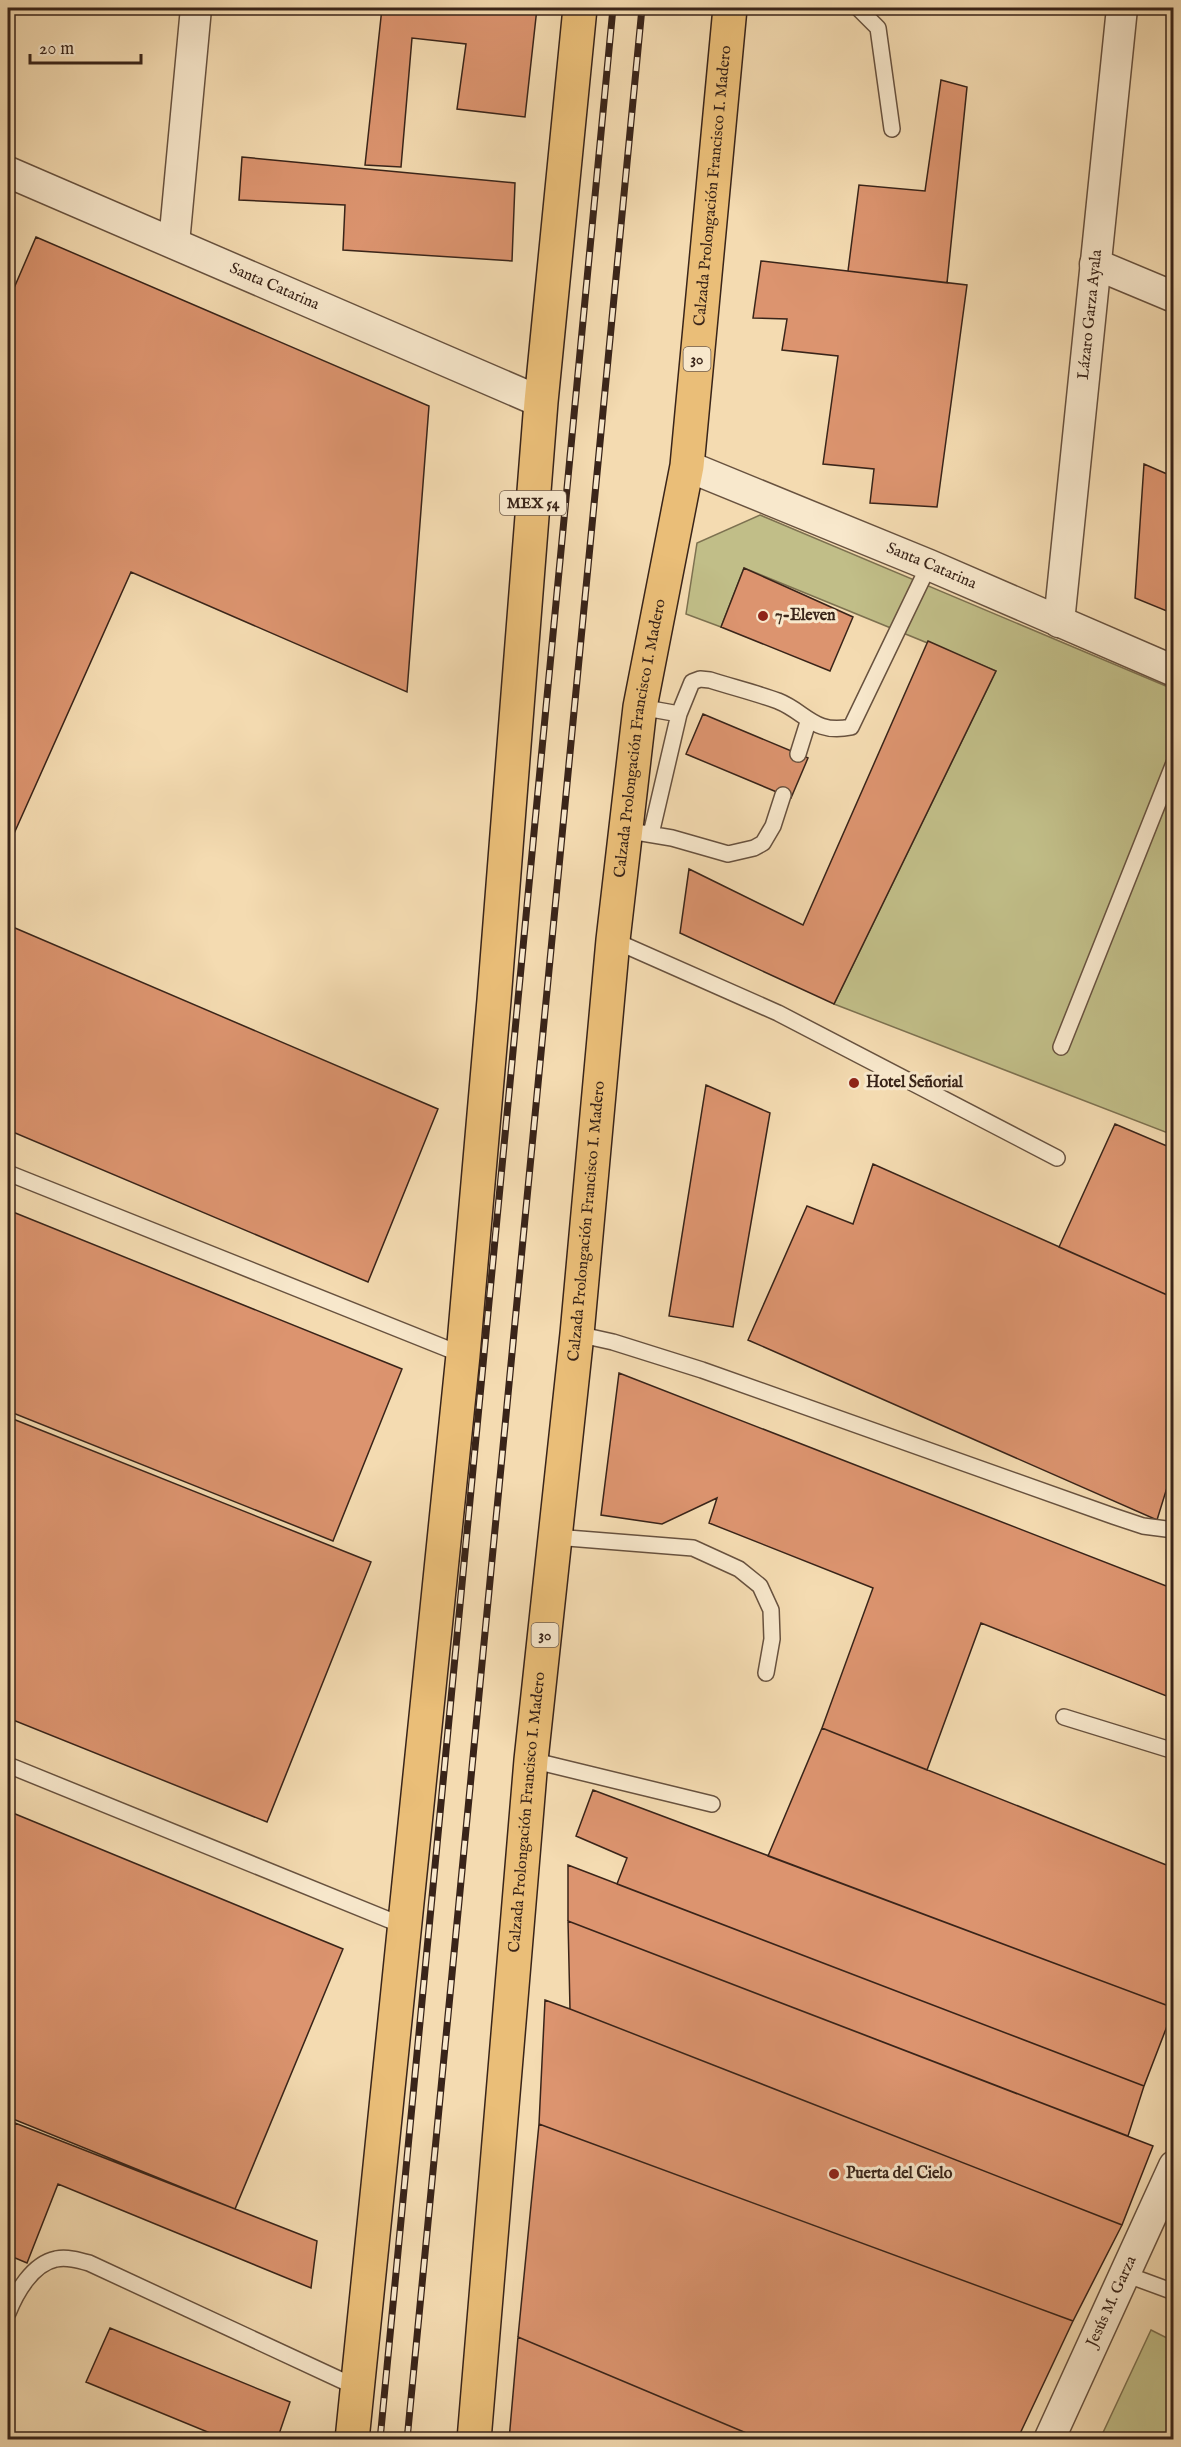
<svg xmlns="http://www.w3.org/2000/svg" width="1181" height="2447" font-family="'IM FELL English',serif">
<style>
.green{fill:#c1be88;stroke:#7d7150;stroke-width:1.5}
.building{fill:#dc946f;stroke:#392419;stroke-width:1.5}
.lines{fill:none;stroke-linecap:round;stroke-linejoin:round}
.service-casing{stroke:#68523f;stroke-width:18}
.minor-casing{stroke:#68523f;stroke-width:33}
.primary-casing{stroke:#392419;stroke-width:36}
.service{stroke:#f8e8cc;stroke-width:15}
.minor{stroke:#f8e8cc;stroke-width:30}
.primary{stroke:#eabe78;stroke-width:33}
.rail-casing{stroke:#392419;stroke-width:7}
.rail{stroke:#f8e8cc;stroke-width:4.5;stroke-dasharray:14;stroke-linecap:butt}
.poi-dot{fill:#8f2418;stroke:#f8e8cc;stroke-width:2}
.labels{text-anchor:middle;dominant-baseline:central;stroke-width:6;stroke-linejoin:round;paint-order:stroke}
.shield{fill:#f8e8cc;stroke:#725f4f;stroke-width:1.5}
.shield-label{font-size:15px;font-weight:bold;fill:#392419}
.street-label{font-size:16px;fill:#392419;stroke:#f8e8cc}
.poi-label{font-size:16px;font-weight:bold;fill:#392419;stroke:#f8e8cc;text-anchor:start}
</style>
<rect width="100%" height="100%" fill="#f4dbb1"/>
<filter id="stains"><feTurbulence type="fractalNoise" baseFrequency=".00333" numOctaves="4"/><feColorMatrix values="0 0 0 0 .2 0 0 0 0 .09 0 0 0 0 .02 0 0 0 .5 -.17"/></filter>
<radialGradient id="worn" r=".72"><stop offset=".6" stop-color="#630" stop-opacity="0"/><stop offset="1" stop-color="#630" stop-opacity=".3"/></radialGradient>
<path class="green" d="M760 515 1173 689V1135L834 1004 996 671 744 568 721 627 686 614 697 543Z
M1151 2330 1173 2341V2439H1100Z"/>
<path class="building" d="M382 8H537L525 117 457 109 466 44 412 38 401 167 365 165Z
M941 80 967 87 947 283 848 271 859 185 925 191Z
M242 157 515 183 512 261 343 250 345 205 239 200Z
M36 237 429 406 407 692 131 572 8 847V302Z
M761 261 967 285 937 507 870 503 874 469 823 464 838 356 782 350 787 319 753 318Z
M1144 464 1174 477V614L1135 598Z
M744 568 853 617 830 671 721 627Z
M928 641 996 671 834 1004 680 933 689 869 803 925Z
M703 714 808 758 791 798 686 754Z
M8 925 438 1109 368 1282 8 1130Z
M706 1085 770 1113 733 1327 669 1316Z
M1115 1124 1174 1149V1298L1059 1247Z
M873 1164 1174 1298V1465L1157 1520 748 1340 807 1206 853 1224Z
M8 1210 402 1369 333 1541 8 1411Z
M619 1373 1174 1589V1699L981 1623 927 1770 822 1728 873 1588 709 1523 717 1498 662 1524 601 1515Z
M8 1417 371 1562 267 1822 8 1718Z
M822 1728 1174 1868V2008L768 1856Z
M593 1790 1174 2008 1144 2086 617 1884 627 1858 576 1836Z
M8 1811 343 1949 235 2209 8 2117Z
M568 1865 1144 2086 1128 2136 568 1921Z
M568 1921 1153 2146 1122 2225 570 2009Z
M545 2000 570 2009 1122 2225 1073 2321 539 2124Z
M15 2123 317 2241 311 2288 58 2184 27 2263 8 2255V2141Z
M539 2124 1073 2321 1017 2440H763L518 2337Z
M110 2328 290 2402 277 2440H227L86 2382Z
M518 2337 763 2440H509Z"/>
<g class="lines">
<defs>
<path id="service" d="M858 8 878 28 892 129
M640 707 679 714
M798 754 808 722
M642 833 672 838 728 854 754 848 763 843 773 826 783 795
M651 834 679 714 692 682 700 679 710 680C732 687 756 693 778 701 806 712 814 735 851 727L929 565
M613 940 778 1013 1057 1158
M1061 1047 1174 763
M8 1173 463 1355
M577 1334 613 1342 702 1370 1113 1516 1143 1526 1174 1530
M555 1537 693 1548 739 1569 760 1586 771 1610 772 1639 766 1673
M1064 1717 1174 1751
M531 1760 712 1804
M8 1765 404 1926
M1125 2274 1174 2292
M8 2313C16 2293 32 2264 56 2259 67 2257 78 2260 89 2263L358 2388"/>
<g id="minor">
<path id="s1" d="M8 172 541 402"/>
<path d="M174 243 196 8"/>
<path d="M1095 264 1174 297"/>
<path id="s2" d="M687 466 929 565 1174 671"/>
<path id="s3" d="M1059 622 1122 8"/>
<path id="s4" d="M1049 2440 1174 2166"/>
</g>
<g id="primary">
<path d="M352 2440 463 1355 494 1000 541 402 580 8"/>
<path id="s5" d="M474 2440 531 1760 577 1334 613 940 640 707 687 466 730 8"/>
</g>
</defs>
<use href="#service" class="service-casing"/>
<use href="#minor" class="minor-casing"/>
<use href="#primary" class="primary-casing"/>
<use href="#service" class="service"/>
<use href="#minor" class="minor"/>
<use href="#primary" class="primary"/>
<defs>
<path id="rail" d="M380 2440 613 8
M407 2440 642 8"/>
</defs>
<use href="#rail" class="rail-casing"/>
<use href="#rail" class="rail"/>
</g>
<g class="poi-dot">
<circle cx="763" cy="616" r="6"/>
<circle cx="854" cy="1083" r="6"/>
<circle cx="834" cy="2174" r="6"/>
</g>
<g class="labels">
<g class="shield">
<rect x="683.5" y="347" width="27" height="24" rx="4.5"/>
<rect x="500" y="491" width="66" height="24" rx="4.5"/>
<rect x="531.5" y="1623" width="27" height="24" rx="4.5"/>
</g>
<g class="shield-label">
<text x="697" y="359">30</text>
<text x="533" y="503">MEX 54</text>
<text x="545" y="1635">30</text>
</g>
<g class="street-label">
<text stroke="none"><textPath href="#s5" startOffset="2268">Calzada Prolongación Francisco I. Madero</textPath></text>
<text stroke="none"><textPath href="#s1" startOffset="290">Santa Catarina</textPath></text>
<text stroke="none"><textPath href="#s3" startOffset="309">Lázaro Garza Ayala</textPath></text>
<text stroke="none"><textPath href="#s2" startOffset="264">Santa Catarina</textPath></text>
<text stroke="none"><textPath href="#s5" startOffset="1710">Calzada Prolongación Francisco I. Madero</textPath></text>
<text stroke="none"><textPath href="#s5" startOffset="1224">Calzada Prolongación Francisco I. Madero</textPath></text>
<text stroke="none"><textPath href="#s5" startOffset="630">Calzada Prolongación Francisco I. Madero</textPath></text>
<text stroke="none"><textPath href="#s4" startOffset="152">Jesús M. Garza</textPath></text>
</g>
<g class="poi-label">
<text x="775" y="616">7-Eleven</text>
<text x="866" y="1083">Hotel Señorial</text>
<text x="846" y="2174">Puerta del Cielo</text>
</g>
</g>
<rect width="1181" height="2447" fill="none" stroke="#f4dbb1" stroke-width="30"/>
<rect x="9" y="9" width="1163" height="2429" fill="none" stroke="#392419" stroke-width="3"/>
<rect x="15" y="15" width="1151" height="2417" fill="none" stroke="#392419" stroke-width="1.5"/>
<path d="M30 54v9h111v-9" fill="none" stroke="#392419" stroke-width="3"/>
<text x="39" y="54" font-size="18" fill="#392419" stroke="#f8e8cc" stroke-width="4.5" paint-order="stroke">20 m</text>
<rect width="100%" height="100%" filter="url(#stains)"/>
<rect width="100%" height="100%" fill="url(#worn)"/>
</svg>
